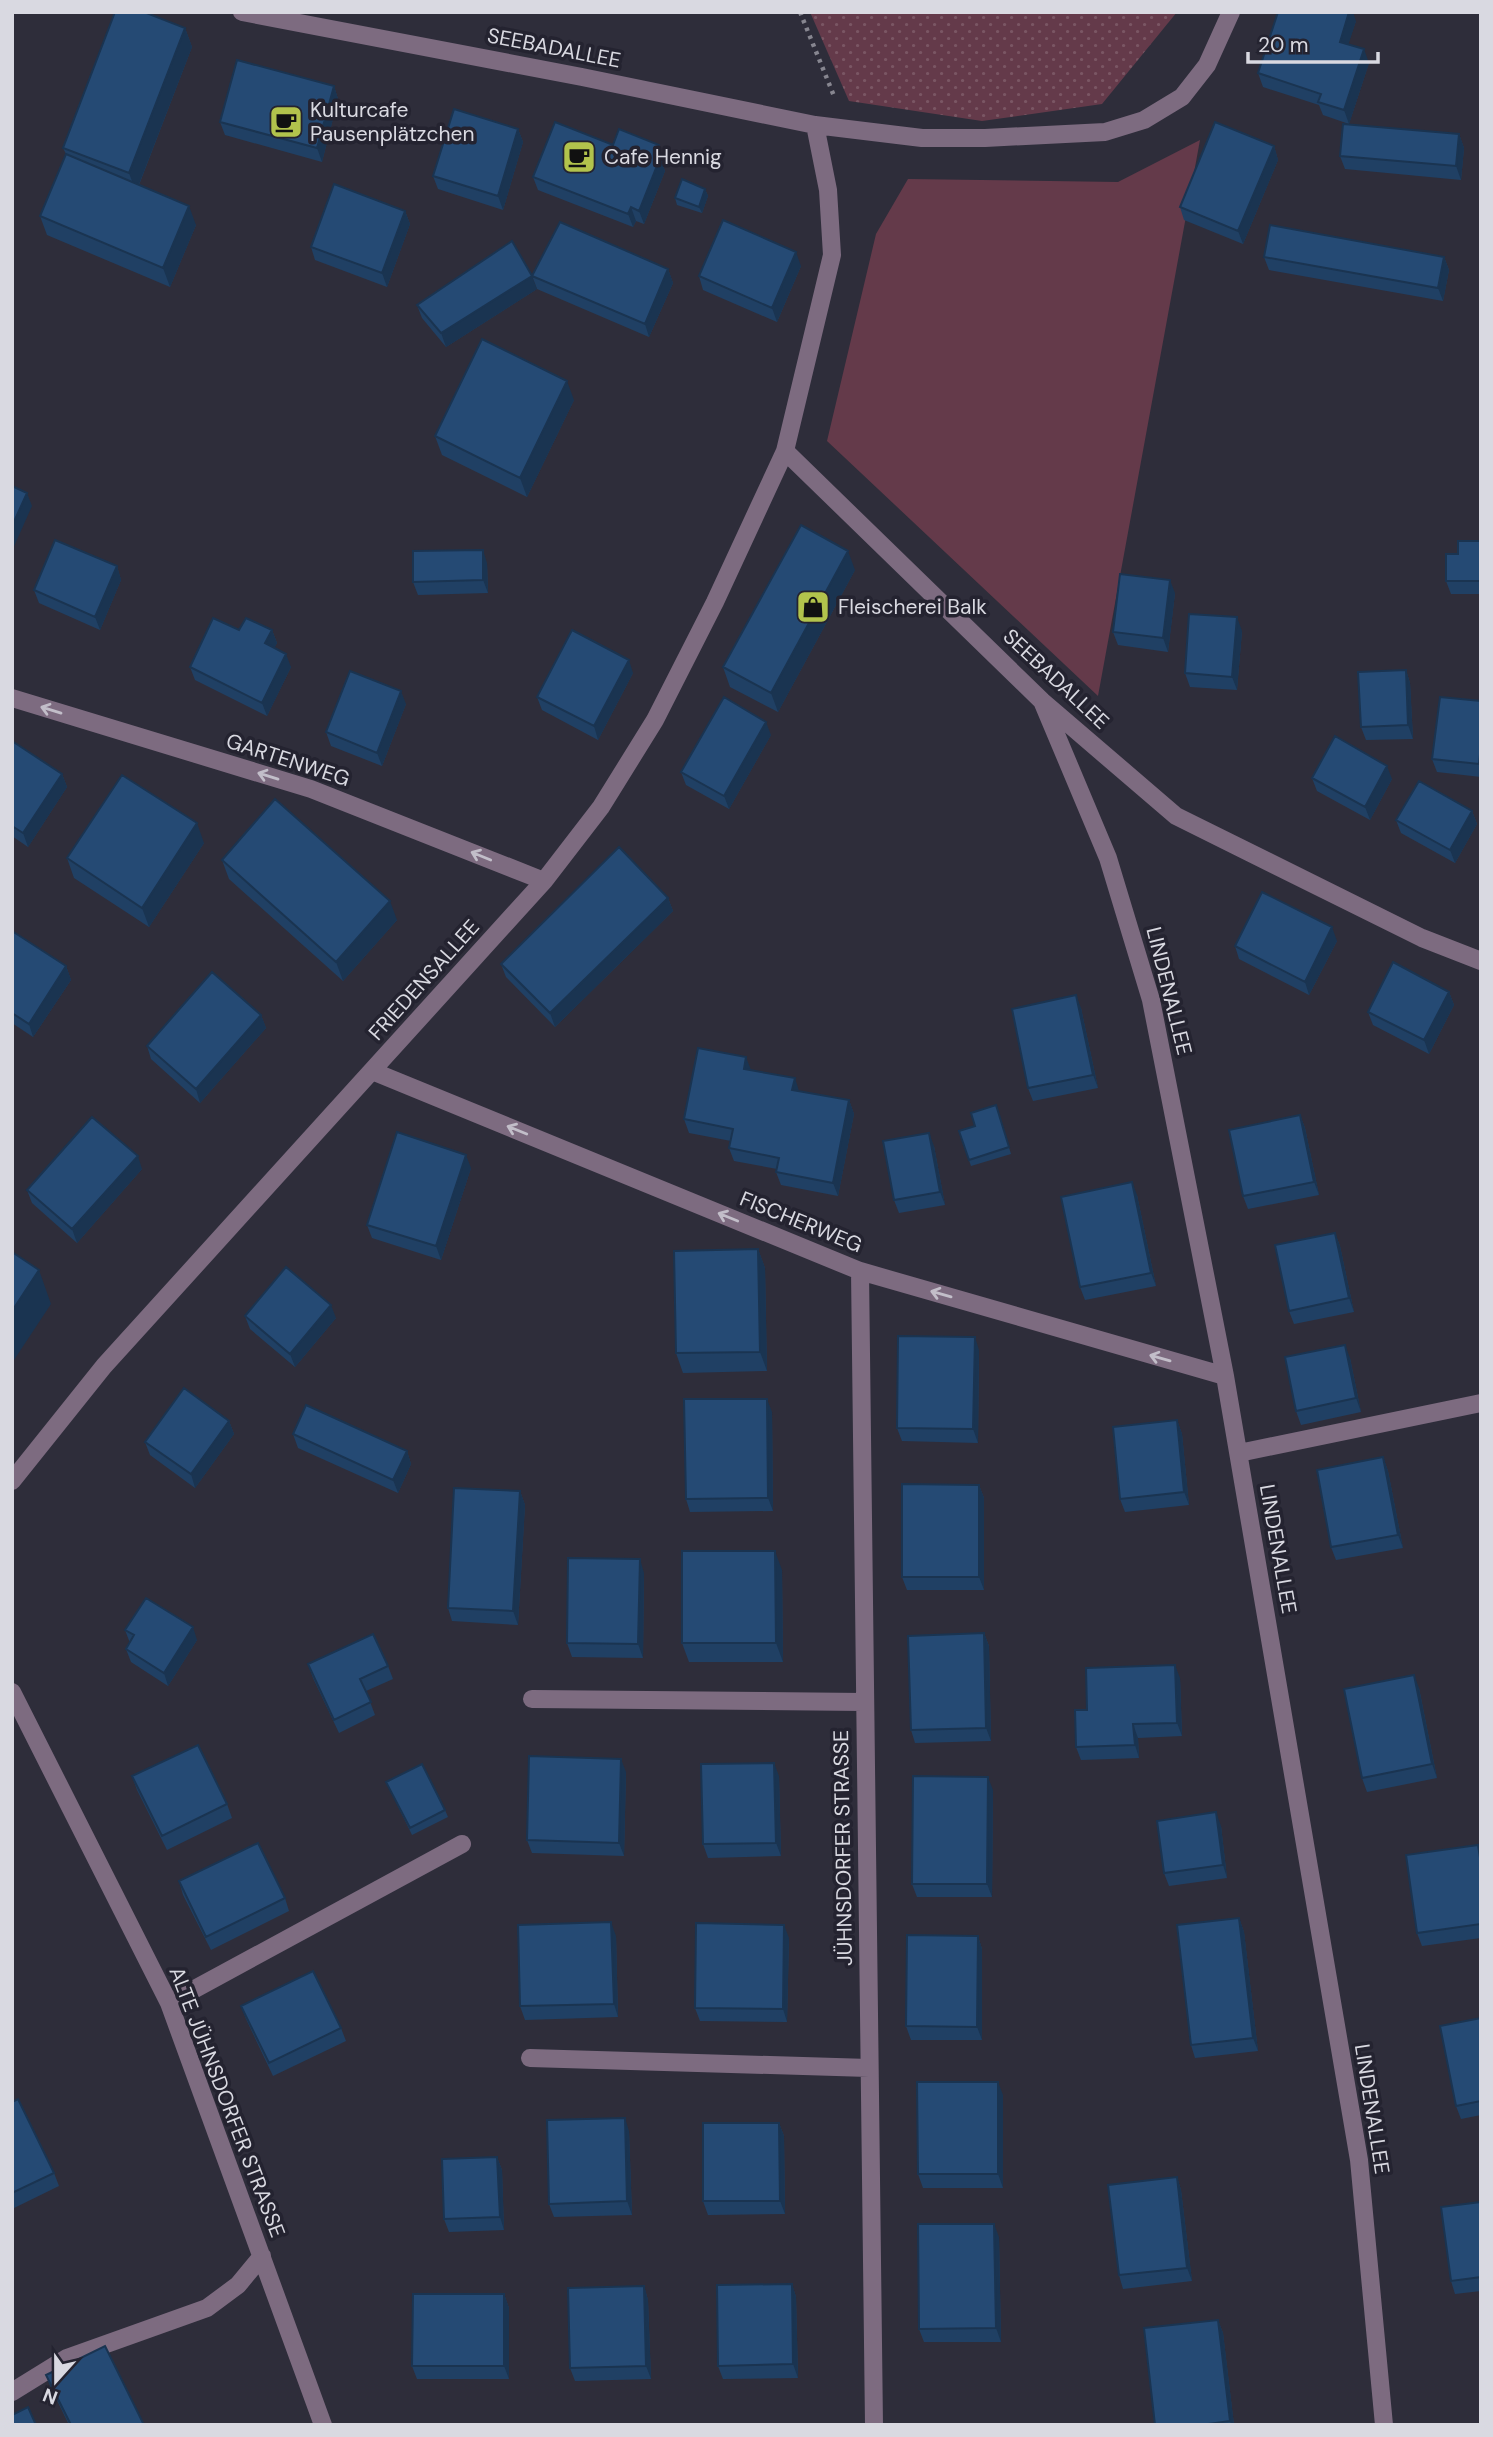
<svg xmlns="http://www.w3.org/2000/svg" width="1493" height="2437" font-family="'DM Sans',sans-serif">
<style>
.grass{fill:#643a4a}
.park{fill:url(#park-dots)}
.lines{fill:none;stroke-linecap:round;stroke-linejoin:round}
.path{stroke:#878690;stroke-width:4.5;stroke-dasharray:3.5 5;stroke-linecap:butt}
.minor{stroke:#7d6b80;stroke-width:18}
.wall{fill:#204064}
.shaded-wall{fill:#1a3451}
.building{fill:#254a74;stroke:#1a3451;stroke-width:2}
.oneway{stroke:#c2bec9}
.labels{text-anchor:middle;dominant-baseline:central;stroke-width:7;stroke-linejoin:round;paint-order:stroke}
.street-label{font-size:21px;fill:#d9d9e1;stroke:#242330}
.poi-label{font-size:21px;fill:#d9d9e1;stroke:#242330;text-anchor:start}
</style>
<defs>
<pattern id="park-dots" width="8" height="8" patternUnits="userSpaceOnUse" patternTransform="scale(1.75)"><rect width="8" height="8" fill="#643a4a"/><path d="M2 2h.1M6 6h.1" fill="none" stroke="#7a5664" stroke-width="1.8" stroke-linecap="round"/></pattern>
</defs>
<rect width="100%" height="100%" fill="#2e2d3a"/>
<path class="grass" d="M1200 140 1098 696 827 441 876 234 908 179 1118 182Z"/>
<path class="park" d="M810 12H1177L1102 104 982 121 849 101Z"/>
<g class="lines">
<path class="path" d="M800 12 834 96"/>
<path class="minor" d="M242 12 582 77 815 125 922 138H985L1105 132 1144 120 1182 97 1207 65 1231 12
M785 451 1042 701 1176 816 1422 938 1481 961
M12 698 311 789 544 881
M1042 701 1108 858 1151 1000 1225 1376 1359 2160 1384 2425
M372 1071 860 1271 1225 1376
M860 1271 874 2425
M1239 1453 1481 1403
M12 1481 104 1366 544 881 601 807 655 720 715 602 785 451 832 255 828 190 815 125
M12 1692 169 2003 323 2425
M532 1699 864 1702
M169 2003 462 1844
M530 2058 869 2068
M12 2392 67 2358 207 2308 238 2285 262 2256"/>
</g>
<path class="wall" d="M1356 21 1348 44 1369 63 1349 124 1323 115 1319 105 1263 87 1258 73Z
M185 28 192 47 139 185 196 225 170 287 47 235 40 216 66 154 63 148Z
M334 86 338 99 322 162 225 135 220 122Z
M518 129 523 142 503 210 438 189 433 176Z
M1459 134 1464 148 1461 180 1345 169 1340 156Z
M613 145H659L663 159 662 163 665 171 644 224 636 221 633 227 538 190 533 177Z
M1274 146 1278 160 1243 244 1184 220 1180 207Z
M705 189 708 196 702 213 677 205 675 198Z
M405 211 410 224 387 287 315 260 311 247Z
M1264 257H1444L1449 270 1443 301 1269 270Z
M801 266 777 322 703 290 699 276Z
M668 269 673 283 649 337 537 289 532 276Z
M537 289 446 347 422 318 417 305Z
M574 400 527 497 442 455 435 436Z
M1481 541V594H1451L1446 581 1458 554Z
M487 563 488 593 418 595 413 582Z
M117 566 121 580 100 630 39 603 34 590Z
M855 570 778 712 730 687 723 667Z
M1175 593 1168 652 1118 645 1113 632Z
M239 630H272L277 643 274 648 291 667 267 716 195 680 190 667Z
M1242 631 1237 690 1190 687 1185 673Z
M1406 670 1410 683 1413 739 1366 740 1361 727Z
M633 673 598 740 542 710 537 697Z
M1481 701V777L1437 772 1432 759Z
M406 704 382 766 331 746 326 732Z
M771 735 729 809 686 785 681 772Z
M12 741 62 774 67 787 28 847 12 836Z
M1312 778 1392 779 1370 820 1317 791Z
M1472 811 1477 824 1455 863 1401 833 1396 820Z
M204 843 149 927 74 878 67 858Z
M222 860 397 920 343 981 229 879Z
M668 898 673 911 555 1027 506 977 501 964Z
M12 931 66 966 71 980 33 1037 12 1023Z
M1337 941 1309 995 1239 959 1235 946Z
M1449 992 1454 1005 1429 1054 1373 1025 1368 1012Z
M1081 1008 1098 1088 1033 1101 1028 1088Z
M261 1015 266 1028 200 1103 151 1059 147 1046Z
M751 1070 799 1091 849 1100 854 1114 838 1196 781 1185 776 1172 777 1169 734 1161 729 1148 731 1141 689 1133 684 1119Z
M996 1105 1011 1154 971 1166 959 1131 975 1126Z
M1300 1115 1305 1128 1319 1195 1248 1209 1243 1196Z
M934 1146 945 1205 899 1213 894 1200Z
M471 1168 441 1260 372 1238 367 1225Z
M142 1169 77 1243 32 1203 27 1190Z
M1137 1195 1156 1286 1085 1300 1080 1287Z
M1335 1233 1340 1246 1354 1312 1294 1324 1289 1311Z
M758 1249 765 1268 767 1371 683 1373 676 1353Z
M245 1316 336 1318 295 1367 250 1329Z
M979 1350 978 1443 902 1441 897 1428Z
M1350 1358 1361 1412 1301 1425 1296 1411Z
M772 1412 773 1511 690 1512 686 1499Z
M1177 1420 1182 1434 1189 1505 1125 1512 1120 1499Z
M229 1421 234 1434 195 1488 150 1455 145 1442Z
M293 1434 407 1451 411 1464 398 1493 298 1448Z
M1383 1457 1388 1471 1403 1548 1336 1560 1331 1547Z
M979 1485 984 1498V1590H907L902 1577Z
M520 1491 525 1505 518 1625 452 1621 448 1608Z
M782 1570 783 1662H689L682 1643Z
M644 1573 643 1658 572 1657 567 1643Z
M125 1630 197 1640 168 1686 131 1662 126 1649 130 1643Z
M984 1633 989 1646 991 1741 915 1743 911 1730Z
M308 1664 388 1666 393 1679 366 1691 375 1715 339 1733 313 1678Z
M1180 1678 1182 1736 1138 1738 1139 1758 1081 1760 1076 1747 1087 1710Z
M1419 1688 1437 1778 1367 1792 1362 1778Z
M626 1772 624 1856 532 1853 527 1840Z
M132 1776 227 1804 232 1818 167 1850 137 1790Z
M779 1776 781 1856 708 1858 703 1844Z
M386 1782 445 1810 448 1817 412 1835Z
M993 1790 992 1897H917L912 1884Z
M1221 1826 1227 1878 1169 1886 1164 1873Z
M1481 1853V1938L1422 1946 1417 1933Z
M179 1881 285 1898 289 1911 211 1950 183 1895Z
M1239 1918 1244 1932 1258 2051 1195 2058 1191 2045Z
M616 1936 618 2017 525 2020 520 2006Z
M978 1936 982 1949V2040H911L906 2026Z
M789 1938 787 2022 700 2021 695 2008Z
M241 2006 341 2028 346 2041 273 2076 246 2019Z
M1481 2018V2115L1461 2119 1456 2106Z
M1003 2095V2188H923L918 2174Z
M12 2102 54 2173 59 2186 12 2209Z
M779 2123 784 2136 785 2214 708 2215 703 2201Z
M629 2131 632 2215 554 2217 549 2204Z
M497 2157 502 2170 504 2230 449 2232 444 2219Z
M1177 2177 1181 2190 1192 2281 1123 2289 1119 2275Z
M1481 2202V2291L1455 2294 1451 2281Z
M999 2237 1001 2342H924L919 2329Z
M792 2284 796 2297 798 2378 723 2379 718 2366Z
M644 2286 648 2300 651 2379 575 2381 570 2368Z
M504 2294 509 2308V2379H417L412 2366Z
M1218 2320 1223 2333 1234 2425H1155Z
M46 2375 144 2425H69L51 2388Z"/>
<path class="shaded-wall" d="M1349 12H1353L1356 21 1345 55 1340 42Z
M185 28 192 47 136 192 129 173Z
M1364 49 1369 63 1349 124 1344 110Z
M334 86 338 99 322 162 317 148Z
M518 129 523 142 503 210 498 196Z
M1459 134 1464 148 1461 180 1456 166Z
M659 145 663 159 662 163 665 171 644 224 639 211Z
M1274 146 1278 160 1243 244 1238 231Z
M705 189 708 196 702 213 699 207Z
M189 206 196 225 170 287 163 268Z
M631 207 636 221 633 227 628 214Z
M405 211 410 224 387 287 382 273Z
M796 252 801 266 777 322 772 308Z
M1444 257 1449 270 1443 301 1438 288Z
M668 269 673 283 649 337 645 324Z
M532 276 537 289 446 347 441 333Z
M567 381 574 400 527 497 520 478Z
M27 493 32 506 12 551V526Z
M483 550 487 563 488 593 483 580Z
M848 551 855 570 778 712 771 693Z
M117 566 121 580 100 630 95 617Z
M1170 580 1175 593 1168 652 1163 638Z
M1237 617 1242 631 1237 690 1232 677Z
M272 630 277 643 270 657 265 643Z
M286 654 291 667 267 716 262 703Z
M629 660 633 673 598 740 594 726Z
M1406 670 1410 683 1413 739 1408 725Z
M401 691 406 704 382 766 377 753Z
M766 722 771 735 729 809 724 796Z
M1481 745V770L1479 764Z
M1387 766 1392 779 1370 820 1365 807Z
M62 774 67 787 28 847 23 833Z
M1472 811 1477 824 1455 863 1450 850Z
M197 823 204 843 149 927 142 908Z
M668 898 673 911 555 1027 550 1013Z
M390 901 397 920 343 981 336 962Z
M1332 927 1337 941 1309 995 1305 982Z
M66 966 71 980 33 1037 29 1024Z
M1449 992 1454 1005 1429 1054 1424 1040Z
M1076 995 1081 1008 1098 1088 1093 1075Z
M261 1015 266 1028 200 1103 196 1089Z
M746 1057 751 1070 744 1069Z
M795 1078 799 1091 792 1090Z
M849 1100 854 1114 838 1196 833 1183Z
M1300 1115 1305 1128 1319 1195 1314 1182Z
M929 1133 934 1146 945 1205 940 1192Z
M466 1155 471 1168 441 1260 436 1246Z
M138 1156 142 1169 77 1243 72 1229Z
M1132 1182 1137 1195 1156 1286 1151 1273Z
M1335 1233 1340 1246 1354 1312 1349 1298Z
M758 1249 765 1268 767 1371 760 1352Z
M39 1270 51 1304 12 1363V1311Z
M331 1305 336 1318 295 1367 290 1354Z
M975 1337 979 1350 978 1443 973 1429Z
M1345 1345 1350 1358 1361 1412 1356 1398Z
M767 1399 772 1412 773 1511 768 1498Z
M1177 1420 1182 1434 1189 1505 1184 1492Z
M229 1421 234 1434 195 1488 191 1474Z
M407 1451 411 1464 398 1493 393 1480Z
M1383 1457 1388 1471 1403 1548 1398 1535Z
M979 1485 984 1498V1590L979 1577Z
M520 1491 525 1505 518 1625 513 1611Z
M775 1551 782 1570 783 1662 776 1643Z
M640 1559 644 1573 643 1658 638 1644Z
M193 1627 197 1640 168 1686 164 1673Z
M984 1633 989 1646 991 1741 986 1728Z
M1175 1665 1180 1678 1182 1736 1177 1723Z
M1414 1675 1419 1688 1437 1778 1432 1764Z
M1133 1724 1138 1738 1139 1758 1135 1745Z
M621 1759 626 1772 624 1856 619 1843Z
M774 1763 779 1776 781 1856 776 1843Z
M988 1777 993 1790 992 1897 987 1884Z
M1216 1812 1221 1826 1227 1878 1223 1865Z
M1239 1918 1244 1932 1258 2051 1253 2038Z
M611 1922 616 1936 618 2017 614 2004Z
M784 1925 789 1938 787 2022 783 2009Z
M978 1936 982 1949V2040L977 2027Z
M998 2082 1003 2095V2188L998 2174Z
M625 2118 629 2131 632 2215 627 2201Z
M779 2123 784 2136 785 2214 780 2201Z
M497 2157 502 2170 504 2230 500 2217Z
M1177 2177 1181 2190 1192 2281 1187 2268Z
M994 2224 999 2237 1001 2342 996 2328Z
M792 2284 796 2297 798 2378 793 2364Z
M644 2286 648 2300 651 2379 646 2366Z
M504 2294 509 2308V2379L504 2366Z
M1218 2320 1223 2333 1234 2425H1231L1230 2421Z"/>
<path class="building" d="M115 12H144L185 28 129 173 63 148Z
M1278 12H1349L1340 42 1364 49 1344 110 1318 102 1321 94 1258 73Z
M237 60 334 86 317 148 220 122Z
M454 109 518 129 498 196 433 176Z
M555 122 613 145 619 129 659 145 655 156 660 158 639 211 631 207 628 214 533 177Z
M1215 122 1274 146 1238 231 1180 207Z
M1343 124 1459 134 1456 166 1340 156Z
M66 154 189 206 163 268 40 216Z
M682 179 705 189 699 207 675 198Z
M334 184 405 211 382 273 311 247Z
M723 220 796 252 772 308 699 276Z
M560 222 668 269 645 324 532 276Z
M1270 225 1444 257 1438 288 1264 257Z
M512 241 532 276 441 333 417 305Z
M482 339 567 381 520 478 435 436Z
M12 486 27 493 12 526Z
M801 525 848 551 771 693 723 667Z
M55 540 117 566 95 617 34 590Z
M1458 541H1481V581H1446V554H1458Z
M483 550V580L413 582V551Z
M1120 574 1170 580 1163 638 1113 632Z
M1189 614 1237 617 1232 677 1185 673Z
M213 618 239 630 246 618 272 630 265 643 286 654 262 703 190 667Z
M572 630 629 660 594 726 537 697Z
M1406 670 1408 725 1361 727 1358 672Z
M350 671 401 691 377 753 326 732Z
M724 697 766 722 724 796 681 772Z
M1440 697 1481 701V745L1479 764 1432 759Z
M1335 736 1387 766 1365 807 1312 778Z
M12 741 62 774 23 833 12 826Z
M122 775 197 823 142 908 67 858Z
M1419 781 1472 811 1450 850 1396 820Z
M275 799 390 901 336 962 222 860Z
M619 847 668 898 550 1013 501 964Z
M1262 892 1332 927 1305 982 1235 946Z
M12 931 66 966 29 1024 12 1013Z
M1393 962 1449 992 1424 1040 1368 1012Z
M212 972 261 1015 196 1089 147 1046Z
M1076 995 1093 1075 1028 1088 1012 1009Z
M698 1048 746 1057 744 1069 795 1078 792 1090 849 1100 833 1183 776 1172 779 1158 729 1148 733 1129 684 1119Z
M996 1105 1009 1147 969 1160 959 1131 975 1126 971 1113Z
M1300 1115 1314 1182 1243 1196 1229 1130Z
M92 1117 138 1156 72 1229 27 1190Z
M397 1132 466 1155 436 1246 367 1225Z
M929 1133 940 1192 894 1200 883 1141Z
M1132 1182 1151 1273 1080 1287 1061 1197Z
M1335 1233 1349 1298 1289 1311 1275 1245Z
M758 1249 760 1352 676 1353 674 1251Z
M12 1252 39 1270 12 1311Z
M286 1267 331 1305 290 1354 245 1316Z
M898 1336 975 1337 973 1429 897 1428Z
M1345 1345 1356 1398 1296 1411 1285 1357Z
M184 1388 229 1421 191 1474 145 1442Z
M684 1399H767L768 1498 686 1499Z
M306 1405 407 1451 393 1480 293 1434Z
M1177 1420 1184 1492 1120 1499 1113 1427Z
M1383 1457 1398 1535 1331 1547 1317 1470Z
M902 1484 979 1485V1577H902Z
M454 1488 520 1491 513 1611 448 1608Z
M682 1551H775L776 1643H682Z
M568 1558 640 1559 638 1644 567 1643Z
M146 1598 193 1627 164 1673 126 1649 134 1635 125 1630Z
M984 1633 986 1728 911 1730 908 1636Z
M373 1634 388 1666 360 1679 371 1702 334 1720 308 1664Z
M1175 1665 1177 1723 1133 1724 1135 1745 1076 1747 1075 1710H1087L1086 1668Z
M1414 1675 1432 1764 1362 1778 1344 1689Z
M198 1745 227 1804 162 1836 132 1776Z
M529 1756 621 1759 619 1843 527 1840Z
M774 1763 776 1843 703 1844 701 1764Z
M422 1764 445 1810 410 1828 386 1782Z
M913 1776 988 1777 987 1884H912Z
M1216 1812 1223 1865 1164 1873 1157 1821Z
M258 1843 285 1898 206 1937 179 1881Z
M1478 1845 1481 1864V1924L1417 1933 1406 1855Z
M1239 1918 1253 2038 1191 2045 1177 1925Z
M611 1922 614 2004 520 2006 518 1925Z
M696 1923 784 1925 783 2009 695 2008Z
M907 1935 978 1936 977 2027 906 2026Z
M313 1971 341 2028 269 2063 241 2006Z
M1481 2018V2101L1456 2106 1440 2026Z
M917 2082H998V2174H918Z
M18 2099 54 2173 12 2193V2102Z
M625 2118 627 2201 549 2204 547 2120Z
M703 2123H779L780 2201H703Z
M497 2157 500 2217 444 2219 442 2159Z
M1177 2177 1187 2268 1119 2275 1108 2185Z
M1481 2202V2277L1451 2281 1441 2207Z
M918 2224H994L996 2328 919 2329Z
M792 2284 793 2364 718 2366 717 2285Z
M644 2286 646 2366 570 2368 568 2288Z
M413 2294H504V2366H412Z
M1218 2320 1230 2421 1201 2425H1155L1144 2328Z
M105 2346 144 2425H71L46 2375Z
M28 2407 36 2425H12V2415Z"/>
<defs><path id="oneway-shaft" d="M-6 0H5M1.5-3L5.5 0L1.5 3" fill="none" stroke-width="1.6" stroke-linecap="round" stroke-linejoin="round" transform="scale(1.75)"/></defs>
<g class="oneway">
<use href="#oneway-shaft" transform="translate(51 710) rotate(-163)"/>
<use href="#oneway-shaft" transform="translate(268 776) rotate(-163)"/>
<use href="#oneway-shaft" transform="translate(481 856) rotate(-158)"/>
<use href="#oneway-shaft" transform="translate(517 1130) rotate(-158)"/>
<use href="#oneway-shaft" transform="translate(728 1217) rotate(-158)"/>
<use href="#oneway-shaft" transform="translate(941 1294) rotate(-164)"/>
<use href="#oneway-shaft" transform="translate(1160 1358) rotate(-164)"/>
</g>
<defs>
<symbol id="cafe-square" viewBox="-11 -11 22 22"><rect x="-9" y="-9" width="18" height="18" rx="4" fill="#b2c34c" stroke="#242330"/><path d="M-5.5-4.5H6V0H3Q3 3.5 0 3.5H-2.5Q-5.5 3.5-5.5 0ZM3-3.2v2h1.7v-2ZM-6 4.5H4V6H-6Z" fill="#111"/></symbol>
<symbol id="shop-square" viewBox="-11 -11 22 22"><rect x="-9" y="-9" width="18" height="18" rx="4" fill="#b2c34c" stroke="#242330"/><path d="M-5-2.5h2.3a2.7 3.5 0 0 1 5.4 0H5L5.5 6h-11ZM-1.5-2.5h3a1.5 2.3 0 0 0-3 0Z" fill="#111"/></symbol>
</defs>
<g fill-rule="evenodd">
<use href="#cafe-square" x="267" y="103" width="38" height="38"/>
<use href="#cafe-square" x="560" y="138" width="38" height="38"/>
<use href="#shop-square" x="794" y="588" width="38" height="38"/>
</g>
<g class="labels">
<g class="street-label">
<text transform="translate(554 48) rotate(11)">SEEBADALLEE</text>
<text transform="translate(1056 679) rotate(43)">SEEBADALLEE</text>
<text transform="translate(288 760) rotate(18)">GARTENWEG</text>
<text transform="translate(424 980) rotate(-48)">FRIEDENSALLEE</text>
<text transform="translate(1169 991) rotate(76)">LINDENALLEE</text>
<text transform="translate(801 1222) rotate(22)">FISCHERWEG</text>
<text transform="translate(1278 1549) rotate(80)">LINDENALLEE</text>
<text transform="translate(843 1848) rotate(-91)">JÜHNSDORFER STRASSE</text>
<text transform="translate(227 2102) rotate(69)">ALTE JÜHNSDORFER STRASSE</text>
<text transform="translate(1372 2109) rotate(81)">LINDENALLEE</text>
</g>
<g class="poi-label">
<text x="310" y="110">Kulturcafe<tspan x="310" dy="24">Pausenplätzchen</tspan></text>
<text x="604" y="157">Cafe Hennig</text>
<text x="838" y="607">Fleischerei Balk</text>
</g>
</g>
<rect width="1493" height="2437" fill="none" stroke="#d9d9e1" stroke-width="28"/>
<g transform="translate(56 2381) rotate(201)" stroke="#242330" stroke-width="5" paint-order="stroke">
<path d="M0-5L12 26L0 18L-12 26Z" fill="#d9d9e1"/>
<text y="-10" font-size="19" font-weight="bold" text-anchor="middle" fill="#d9d9e1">N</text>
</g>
<path d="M1248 52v10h130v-10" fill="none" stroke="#d9d9e1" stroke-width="3.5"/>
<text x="1258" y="52" font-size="21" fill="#d9d9e1" stroke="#242330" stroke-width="5" paint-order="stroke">20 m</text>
</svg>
